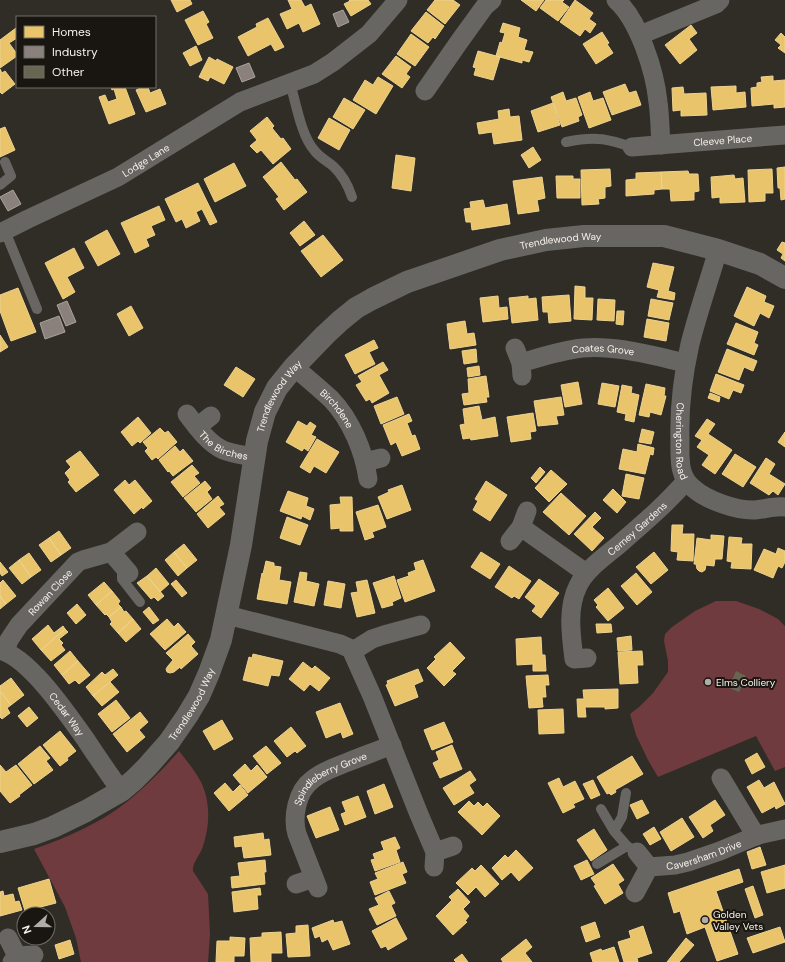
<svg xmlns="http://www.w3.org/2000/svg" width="785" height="962" font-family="'DM Sans',sans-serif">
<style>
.green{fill:#703b3f}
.homes{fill:#e9c46a;stroke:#edd290}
.industry{fill:#8a817c;stroke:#aaa39d}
.building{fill:#666651}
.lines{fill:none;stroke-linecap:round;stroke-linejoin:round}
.service{stroke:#686663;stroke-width:10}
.minor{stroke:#686663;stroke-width:19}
.tertiary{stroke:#686663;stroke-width:22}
.poi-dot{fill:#b1aca6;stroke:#191612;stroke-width:1.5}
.labels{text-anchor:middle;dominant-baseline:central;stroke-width:4;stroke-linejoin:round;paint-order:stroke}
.street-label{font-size:10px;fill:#f6f1ea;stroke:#191612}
.poi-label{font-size:10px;fill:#f6f1ea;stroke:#191612;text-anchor:start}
</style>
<rect width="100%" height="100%" fill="#302d27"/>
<path class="green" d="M716 601H736L759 609 778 619 785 626V767L775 771 756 736 658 777 648 760 636 735 630 714 639 707 653 693 668 672V661L664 641 665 634 672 627 695 611Z
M179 751C187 761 195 771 201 782 211 803 210 827 202 849 199 856 192 864 193 871L208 894 210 934 208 962H81L76 938 65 907 34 849C57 841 79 832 100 820 129 804 157 776 179 751Z"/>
<path class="homes" d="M171 0H190L192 4 177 12Z
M288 0H301L305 7 311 4 320 24 303 32 299 23 287 29 280 14 292 9Z
M349 0H368L371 4 351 16 344 4 350 1Z
M435 0H453L460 5 445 24 427 10Z
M521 0H544L536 11Z
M546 0H564L562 2 569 7 558 21 540 8Z
M575 0 593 13 589 19 596 24 590 33 585 29 580 36 560 22Z
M203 11 209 22 206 24 213 38 198 45 185 20Z
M426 12 444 26 435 39 433 37 428 43 411 31Z
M268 18 284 47 275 51 271 44 248 56 238 37 257 27 256 24Z
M503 23 520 28 518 37 527 40 524 50 533 52 529 62 522 60V63L496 56 500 42 502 43 505 33 500 32Z
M691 25 697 33 689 39 697 50 680 64 665 45Z
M16 28 17 29V38L9 43 17 54V56L0 68V40Z
M602 32 609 43 607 44 613 53 596 64 583 44Z
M781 33 785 37V53L778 48 781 45 775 40Z
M411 34 429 47 415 66 397 54Z
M196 46 202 60 190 66 183 53Z
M478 51 500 57 493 80 474 75 476 68 473 67Z
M396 56 411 67 406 74 410 77 402 88 382 74Z
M209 57 216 61 217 59 233 67 224 84 210 77 208 81 199 77Z
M0 69 2 73 5 71 15 84 2 94 0 92Z
M773 76V81L785 80V107L774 108V104L752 106 751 88 757 87V83L762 82 761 77Z
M378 77 393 86 376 114 353 100 365 80 373 85Z
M625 84 629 93 636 91 641 105 612 115 603 92Z
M736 86V93L745 92 746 107 713 110 711 87Z
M111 87H125L135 114 109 124 99 97 105 95 108 102 117 99 114 89 112 90Z
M143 87H148L150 93 160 89 166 104 146 112 136 90Z
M683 87 684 94 706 93 707 115 681 116V110L673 111 672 88Z
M563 92 566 101 576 98 582 115 578 117 579 121 562 127 551 97Z
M590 92 593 101 603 98 611 120 589 128 578 97Z
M344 98 365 110 353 129 333 117Z
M553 103 560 125 538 132 531 111Z
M509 109 510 117 519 116 522 140 494 144 492 132 479 134 477 123 499 119 498 111Z
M267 117 274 126 272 128 281 139 283 138 291 149 273 164 261 150 257 153 250 146 257 140 250 131Z
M329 118 350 130 339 150 318 138Z
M5 127 15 150 0 157V129Z
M533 147 541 160 529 168 521 155Z
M396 155 415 158 411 191 392 188Z
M281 162 295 180 297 179 307 192 284 210 276 199 279 197 263 177Z
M234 163 246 186 215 202 204 179Z
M785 167V199L781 200 780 188H778L777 168Z
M610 169 611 186 605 187V198L598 199 599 204 582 205 581 170Z
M772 169 773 193H765V201L749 202 748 170Z
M688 171 689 174H698L699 191 694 192V200L671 201 670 189H662L661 172Z
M661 172 662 189 654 190V194L626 196V180L636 179V173Z
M734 175 735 179 743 178 745 202 720 203V197L712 198 711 177Z
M556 176H573V179H580V198H557Z
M542 177 545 198 537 200 539 211 518 214 513 181Z
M198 183 217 222 210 225 202 209 196 212 200 221 186 228 182 219 176 222 165 199Z
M483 200 485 208 507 204 510 224 472 230 471 222H466L464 209 471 208 470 202Z
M159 206 165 220 151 226 155 235 146 239 149 246 135 253 121 223Z
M304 221 315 235 300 246 290 233Z
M107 230 120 254 98 266 85 242Z
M323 235 343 260 321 277 301 251Z
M782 242 785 243V261L781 258 783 254 777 250Z
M74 248 84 268 67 277 75 292 63 299 45 263Z
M653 263 674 267 668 291 675 293 674 300 657 297 659 290 647 287Z
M575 286 585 287V298H593L592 320 574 319Z
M747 287 766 296 764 302 774 306 769 318 760 313 754 326 734 316Z
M18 288 36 332 11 341 0 311V295Z
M569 295 571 321 549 323 548 312H543L542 297Z
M498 296 499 308 507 307 508 319 483 322 480 298Z
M528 296V299L536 298 538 320 512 323 509 298Z
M598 299 615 300 614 321 597 320Z
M651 299 673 303 669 320 648 316Z
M131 306 143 328 129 336 117 314Z
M617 311H624L623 325 616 324Z
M647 319 669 323 666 341 644 337Z
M465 321 467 334 474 333 476 345 450 349 447 324Z
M736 323 758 332 754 343 758 345 754 355 727 344Z
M0 335 8 347 0 352Z
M374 340 378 348 369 352 375 364 355 374 345 355Z
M476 349 477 362 464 364 462 351Z
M727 349 757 361 753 371 744 367 739 380 718 372Z
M383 362 388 370 379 375 389 393 372 403 370 399 366 401 356 385 362 382 358 376Z
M479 366 480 375 468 377 467 368Z
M236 367 255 379 243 397 224 385Z
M716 374 744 385 741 393 733 390 729 399 710 391Z
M486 376 489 397H486L487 402 464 405 462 394 469 393 468 379Z
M578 382 582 404 565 407 561 385Z
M602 383 619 386 615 407 598 404Z
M646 384 665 388 664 396H666L661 415 650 412 649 417 639 415Z
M622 385 632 387 631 393 639 395 634 422 625 420 626 414 617 412Z
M710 393 720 397 719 402 708 398Z
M397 397 404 414 381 424 374 406Z
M561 397 564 415 556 416 558 424 538 426 534 401Z
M479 406 482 420 495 417 498 436 471 440 470 438 463 439 460 425 465 424 463 409Z
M533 413 536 431 530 432 531 439 511 442 507 417Z
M409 414 412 421 407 423 412 436 415 435 420 449 402 456 396 442 391 445 383 425Z
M138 417 151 433 140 443 138 441 132 446 121 432Z
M707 419 715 424 708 434 732 450 715 474 702 465 709 455 697 447 702 440 695 436Z
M298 421 307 426 310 422 316 426 311 435 316 437 308 451 304 448 302 451 286 442Z
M160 428 165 433 168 431 177 442 158 459 156 457 152 460 145 451 148 448 143 442Z
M642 429 654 432 651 444 639 442Z
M785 432V447L778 442Z
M317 439 339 452 326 473 314 466 310 473 300 467Z
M638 444 654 448 653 455 650 454 645 474 619 469 623 449 637 452Z
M175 446 180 452 183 449 193 461 173 476 169 471 168 472 159 460Z
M80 451 99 475 76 492 68 482 70 480 65 473 71 467 66 461Z
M735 454 756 467 743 487 722 474Z
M766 458 775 464 769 474 785 484 778 495 773 491 769 495 750 483Z
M192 465 199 473 194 476 200 483 183 497 171 482Z
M540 467 545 472 536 483 531 478Z
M551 470 567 484 549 502 535 488Z
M626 474 644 478 639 499 622 496Z
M125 480 129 485 135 480 152 501 143 509 142 507 134 514 114 490Z
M205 481 211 488 207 492 212 499 196 512 184 498Z
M486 481 507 495 490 521 473 510 478 501 475 499Z
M402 485 411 510 387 519 378 497 389 492 388 490Z
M613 489 626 502 617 513 603 500Z
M288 491 308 498 306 506 314 509 310 520 302 516 301 519 280 511Z
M561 493 586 516 569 535 543 512Z
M218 496 224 504 219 507 225 514 208 528 197 514Z
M340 497H352L353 531H340V528L331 529 330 505 341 504Z
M378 505 386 527 372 532 374 537 365 540 356 512Z
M595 512 601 518 592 527 604 538 592 551 574 534Z
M287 517 308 525 300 545 280 538Z
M672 525H683L682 534H694L693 561 677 560 678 552 671 551Z
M59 531 71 548 61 555 49 538Z
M711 535 724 536 722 559H715L714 566 706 565 705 570 702 572 699 571 697 569 696 564H694L697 538 711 540Z
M729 537 742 538 741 544H752L751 569 731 568 732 562 727 561Z
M49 538 61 555 51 562 39 545Z
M184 544 197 560 187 568 174 552Z
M778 548 785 551V562L782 568 778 566 773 578 754 570 764 549 776 554Z
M174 552 187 568 178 576 165 560Z
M481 552 500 564 490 579 471 567Z
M654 552 668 570 651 584 636 567Z
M29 553 41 570 31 577 19 560Z
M19 560 31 577 22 584 9 568Z
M423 560 435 591 405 602 397 580 409 576 408 573 416 570 414 563Z
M266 561 274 563V566L281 567 279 580 291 582 287 604 257 599 262 573 263 574Z
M0 562 8 572 2 576 0 573Z
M509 566 531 581 519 599 514 596 512 598 495 587Z
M156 568 169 584 160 592 147 576Z
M300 572 307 573 306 581 319 584 314 606 294 602Z
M636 573 652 592 637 605 621 586Z
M147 576 164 596 158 601 154 597 151 599 137 583Z
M394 576 401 598 392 602 393 605 382 608 373 583Z
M539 579 559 593 541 618 532 611 536 606 525 597Z
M3 580 16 596 6 604 0 596V583Z
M176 580 187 593 182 597 171 584Z
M367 580 375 613 357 617 351 593 358 592 356 582Z
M328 581 345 584 341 608 324 605Z
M104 582 112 591 96 605 88 595Z
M608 588 624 608 608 621 596 607 598 605 594 600Z
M112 591 120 601 118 604 121 607 109 617 106 614 105 615 96 605Z
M0 596 6 604 0 609Z
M77 604 86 615 76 624 67 613Z
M121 607 124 612 126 611 133 619 118 633 110 624 112 622 109 617Z
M149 607 159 620 153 624 143 612Z
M133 619 141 629 126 642 118 633Z
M167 619 174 627 178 623 186 632 165 650 150 634Z
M596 624H611L612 632 597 633Z
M48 625 54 633 63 626 65 629 41 650 32 639Z
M65 629 68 632 59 639 63 643 61 645 65 650 51 661 41 650Z
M188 634 195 642 191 646 198 654 181 669 180 667 174 672 170 673 167 672 166 669 168 666 173 660 166 653Z
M631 636 632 650 618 651 617 638Z
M541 637 542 655H545L546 671H533V664L517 665 516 639Z
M450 642 465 658 452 671 456 674 444 686 427 668 436 659 434 657Z
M70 651 78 661 62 675 54 665Z
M642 651 643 665H637L638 683 620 684 618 652Z
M253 654 283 661 279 676 271 675 268 686 243 680 249 657 252 658Z
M78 661 90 675 79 684 75 680 69 684 62 675Z
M303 662 312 669 315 666 330 678 319 691 310 684 304 691 289 679Z
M113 669 118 675 93 696 86 687 102 672 105 675Z
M418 669 423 681 414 685 418 697 395 706 386 685 388 684 387 681Z
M548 675 549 685H545L546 697H542L543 707 529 708 526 676Z
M11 678 24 695 11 705 0 691V686Z
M110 682 119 692 102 706 93 696Z
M618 689V708L605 709V707H585L586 717H578L577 699H584L583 690Z
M0 691 11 705 7 708 10 713 2 719 0 717Z
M116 700 130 718 112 732 98 714Z
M340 703 353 734 343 738 341 732 326 738 316 712Z
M29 707 38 718 27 727 18 716Z
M563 709 564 733 539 734 538 710Z
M140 712 148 722 139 730 145 737 127 752 113 734Z
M222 720 233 739 214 750 203 731Z
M444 722 453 742 432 750 424 730Z
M291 727 306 746 297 753 295 751 287 757 274 741Z
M60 731 76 751 67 758 68 760 60 766 43 745Z
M452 745 462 769 440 778 433 763 439 760 436 752Z
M40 746 50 758 46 761 53 770 34 784 18 764Z
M266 746 281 763 267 774 253 756Z
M757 753 765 767 752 774 745 760Z
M632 756 643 774 615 790 616 792 611 795 609 793 607 794 597 777Z
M245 764 251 771 257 765 267 777 248 793 233 775Z
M0 765 6 772 16 765 32 785 19 795 20 796 10 803 0 791Z
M470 771 476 780 469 785 474 793 454 805 443 788Z
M559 778 563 787 575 781 584 799 573 804 575 807 563 813 548 783Z
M593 780 600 795 591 799 583 784Z
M759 780 764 788 774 782 785 804 776 809 775 806 762 813 747 787Z
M225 783 233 792 240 785 248 795 229 811 214 793Z
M384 784 393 807 375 814 367 791Z
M358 796 366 817 345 825 341 814 346 812 342 802Z
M642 800 649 813 637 819 630 805Z
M715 800 725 815 710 825 713 831 703 838 689 817Z
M469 801 474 806 478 802 483 807 487 803 500 816 482 835 458 812Z
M330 807 339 830 316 838 307 816Z
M682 818 694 837 671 851 660 832Z
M654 827 661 839 650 845 643 834Z
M594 829 607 850 591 861 577 840Z
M263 833 264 840 269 839 271 855 244 858 242 846 235 847 234 837Z
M395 837 400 848 396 850 400 862 375 871 371 860 375 859 373 854 384 850 381 842Z
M760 847 766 865 752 869 747 852Z
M516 850 533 868 519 881 511 872 502 880 492 868 505 855 508 858Z
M265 860 266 872H264L265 884 232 888 231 877 240 876 238 863Z
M587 860 594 874 581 880 574 866Z
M403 862 407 872 402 874 406 883 375 895 370 882 378 879 375 873Z
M613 864 624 880 618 884 623 893 605 904 594 886 596 885 591 878Z
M481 865 499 884 485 897 476 887 468 895 456 883 472 868 475 871Z
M785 865V888L767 893 761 872Z
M739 869 743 882 716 891 738 954 717 961 705 927 687 934 680 911 674 913 668 893Z
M49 879 56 903 25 911 18 888Z
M753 886 763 915 755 918 745 889Z
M260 888 261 895H257L258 909 234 912 232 892Z
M458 889 470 902 463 909 469 916 465 921 467 922 453 935 436 916 452 900 449 897Z
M3 891 4 896 13 894 15 902 19 901 22 910 0 916V892Z
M389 891 395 903 391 905 396 916 377 925 369 909 379 905 375 898Z
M396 918 407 939 388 950 386 946 381 948 372 931Z
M333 920 334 923 342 921 350 944 333 950 328 939 322 942 320 936 315 938 312 928Z
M595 922 600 937 586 942 581 927Z
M308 925 310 956 288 957 286 934 296 933V926Z
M643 926 652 953 637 958 638 962H624L618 942 631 938 629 931Z
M780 927 785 942 753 953 747 938Z
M281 932 282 953H271V962H251L250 938 262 937V933Z
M230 937 245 938 244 956H234V962H216L217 941H230Z
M686 938 694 945 679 962H667Z
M526 939 532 947 525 953 532 962H503L501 959Z
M70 940 74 954 59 959 55 945Z
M614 947 619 962H593L590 953 601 949 602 951Z
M462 954 468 962H456L454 960Z"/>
<path class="industry" d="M343 10 349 22 338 27 333 14Z
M249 63 255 77 242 82 236 68Z
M13 190 21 204 8 211 0 197Z
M67 301 76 322 66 326 57 305Z
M59 316 65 332 45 339 40 323Z"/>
<path class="building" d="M736 671 746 676 739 692 729 688Z"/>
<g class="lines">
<path class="service" d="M290 83C296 103 301 135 314 150 319 157 327 161 333 166 343 175 348 185 352 197
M566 142C576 140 587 138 598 139 609 139 621 144 632 147
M0 185 11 176 5 162
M5 231 37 309
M122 567V579L140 602
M601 809 614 831 627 846 637 852
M614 831 622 817 626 793
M597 864 627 846"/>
<g class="minor">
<path d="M616 0C639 20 655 72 658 102 660 116 660 131 661 145"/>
<path d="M640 35 716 4 720 0"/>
<path d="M425 91 459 42 485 6 492 0"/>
<path id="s1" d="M632 147 785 135"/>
<path id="s2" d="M0 233 28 219 118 177 240 102 314 74 333 62 369 34 398 0"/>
<path id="s3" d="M718 250C709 281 698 312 690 344 683 375 679 408 680 440 680 458 678 476 693 488 706 500 737 511 755 510 765 509 774 506 785 507"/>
<path d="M515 348 521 363 522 376"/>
<path id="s4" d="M521 363C541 357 562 350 583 348 616 345 654 356 686 363"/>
<path id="s5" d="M294 367C306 377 319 388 331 399 351 420 364 451 368 479"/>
<path id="s6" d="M187 414C197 427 208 443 223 450 233 454 244 455 254 457"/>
<path d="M197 427 211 416"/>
<path d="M365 462 381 458"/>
<path d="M521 527 586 573"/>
<path d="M510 541 521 527 527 511"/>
<path d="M111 552 129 573"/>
<path d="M227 615 340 644 351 649 372 696 418 812 435 852 434 867"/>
<path id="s7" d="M0 650C30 658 68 715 86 740 97 757 109 774 121 791"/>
<path id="s8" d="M5 651 9 640 19 625 78 562 83 560 111 552 137 532"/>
<path d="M353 651 372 639 384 635 421 625"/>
<path id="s9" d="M587 658 574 659C571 635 567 608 578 586 586 568 609 554 623 541 645 522 667 503 686 481"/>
<path d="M721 778 756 836"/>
<path d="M435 852 453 846"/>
<path d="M637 852 649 867"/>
<path d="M296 884 314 878"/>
<path id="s10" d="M318 888 297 834C292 817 297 791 312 780 322 771 336 767 348 762 363 756 377 751 392 745"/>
<path id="s11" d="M635 893 649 867 675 865 688 862 720 851 758 835 785 829"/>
<path d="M8 938 17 956"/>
<path d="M12 962 17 956 34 955"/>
</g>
<path class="tertiary" id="s12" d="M0 842 34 834 53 827 86 811 121 791 134 780 147 767 169 742 187 716 199 696 209 673 221 640 241 545 257 441 265 412 277 388 294 367 325 335 340 321 356 308 372 299 407 282 500 250 546 240 584 236H664L718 250 760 264 785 278"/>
</g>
<g class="poi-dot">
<circle cx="708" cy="682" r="4"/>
<circle cx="705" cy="920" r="4"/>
</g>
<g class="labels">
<g class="street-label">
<text stroke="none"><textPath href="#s1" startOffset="91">Cleeve Place</textPath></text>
<text stroke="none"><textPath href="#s2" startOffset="163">Lodge Lane</textPath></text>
<text stroke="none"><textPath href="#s12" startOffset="905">Trendlewood Way</textPath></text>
<text stroke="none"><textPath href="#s4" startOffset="84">Coates Grove</textPath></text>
<text stroke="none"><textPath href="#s12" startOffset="569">Trendlewood Way</textPath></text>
<text stroke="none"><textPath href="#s5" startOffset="60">Birchdene</textPath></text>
<text stroke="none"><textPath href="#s3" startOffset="196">Cherington Road</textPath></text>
<text stroke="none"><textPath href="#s6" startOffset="50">The Birches</textPath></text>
<text stroke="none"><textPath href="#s9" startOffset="170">Cerney Gardens</textPath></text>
<text stroke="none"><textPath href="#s8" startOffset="75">Rowan Close</textPath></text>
<text stroke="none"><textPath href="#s12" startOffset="245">Trendlewood Way</textPath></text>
<text stroke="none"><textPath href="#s7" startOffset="94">Cedar Way</textPath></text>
<text stroke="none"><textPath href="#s10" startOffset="132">Spindleberry Grove</textPath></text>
<text stroke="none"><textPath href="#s11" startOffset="86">Caversham Drive</textPath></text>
</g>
<g class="poi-label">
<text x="716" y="682">Elms Colliery</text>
<text x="713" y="914">Golden<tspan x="713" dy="12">Valley Vets</tspan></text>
</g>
</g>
<rect x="16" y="16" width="140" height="72" fill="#191612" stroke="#716e68"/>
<rect x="24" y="26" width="20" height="12" fill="#e9c46a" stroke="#716e68"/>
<text x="52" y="36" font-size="12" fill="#f6f1ea">Homes</text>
<rect x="24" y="46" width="20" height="12" fill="#8a817c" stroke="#716e68"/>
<text x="52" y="56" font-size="12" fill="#f6f1ea">Industry</text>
<rect x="24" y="66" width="20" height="12" fill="#666651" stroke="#716e68"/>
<text x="52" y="76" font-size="12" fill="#f6f1ea">Other</text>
<g transform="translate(36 926) rotate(249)"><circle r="19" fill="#191612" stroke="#716e68"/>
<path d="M0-3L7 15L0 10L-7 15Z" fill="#b1aca6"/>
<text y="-6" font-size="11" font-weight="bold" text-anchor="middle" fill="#f6f1ea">N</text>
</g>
</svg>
